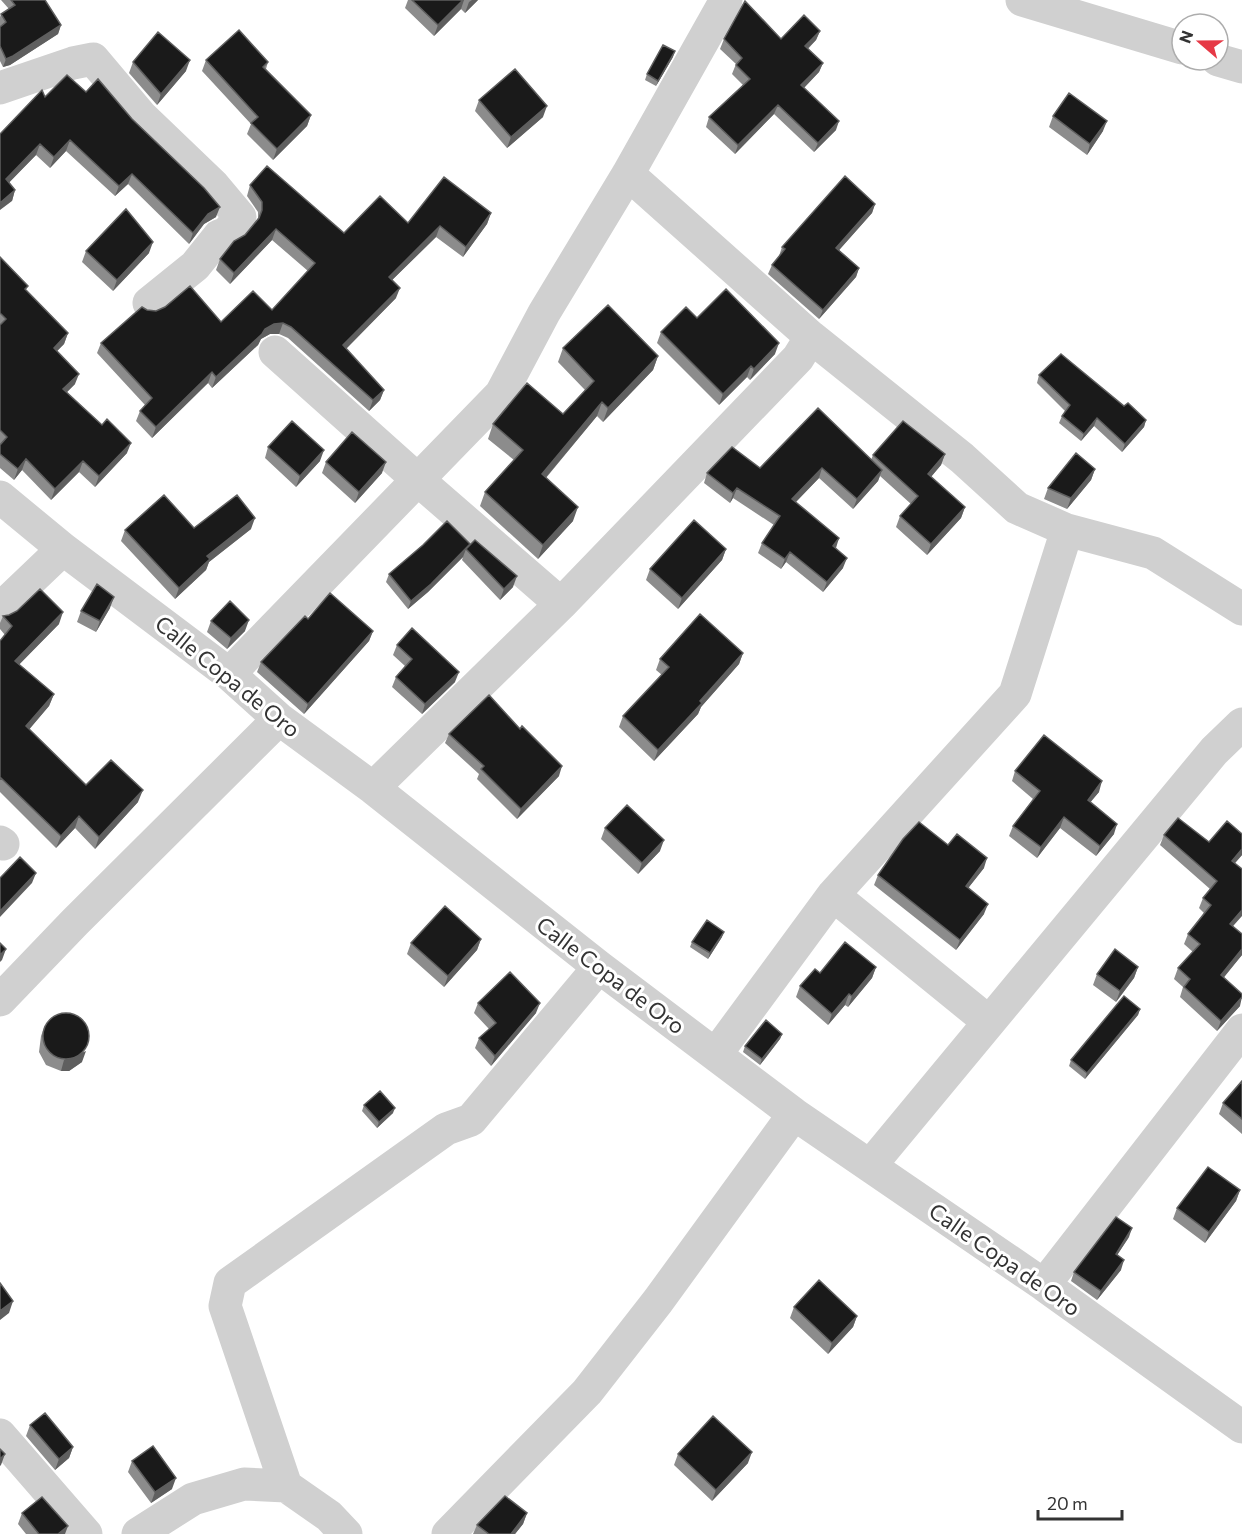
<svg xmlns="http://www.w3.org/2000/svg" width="1242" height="1534" font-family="Commissioner,sans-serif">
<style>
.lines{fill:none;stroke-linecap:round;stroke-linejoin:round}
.minor{stroke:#d0d0d0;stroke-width:33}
.wall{fill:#8c8c8c}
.shaded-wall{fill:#5f5f5f}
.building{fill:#1a1a1a;stroke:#5f5f5f;stroke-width:1.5}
.labels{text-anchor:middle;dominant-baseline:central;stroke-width:6;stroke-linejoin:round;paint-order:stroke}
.street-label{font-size:22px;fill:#333;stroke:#fff}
</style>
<rect width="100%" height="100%" fill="#fff"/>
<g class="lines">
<path class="minor" d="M1022 0 1182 48
M1218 60 1242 67
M0 88 73 63 93 59 141 116 214 186 240 217 227 233 219 236 195 266 149 303
M628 174 811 337 962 458 1017 508 1067 530 1153 553 1242 609
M275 352 417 479 561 604
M0 497 63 549 229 674 279 719 373 788 599 967 794 1114 1044 1285 1242 1427
M0 609 63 549
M229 674 501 394 544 313 628 174 726 0
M373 788 561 604 798 358 811 337
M0 842 3 844
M833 895 989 1022
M0 1000 75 922 279 719
M716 1054 833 895 1015 694 1067 530
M870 1166 1214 751 1242 724
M1044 1285 1242 1030
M0 1435 86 1534
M286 1486 225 1306 230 1283 446 1129 471 1120 599 967
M138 1534 193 1499 244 1484 286 1486 329 1516 346 1534
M448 1534 587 1392 658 1301 794 1114"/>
</g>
<path class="wall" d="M1 0H45L61 25 58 34 10 65 3 67 0 61V17L1 14 9 9Z
M408 0H478L465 13 461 9 434 36 405 8Z
M820 31 816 40 808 49 823 63 819 72 804 88 836 130 814 152 774 114 735 154 706 127 709 117 743 85 732 74 736 64 720 49 724 39H781Z
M673 57 656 86 645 80 647 74Z
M206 60 268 62 266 69 311 115 307 126 273 160 247 134 251 124 202 71Z
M133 62 186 71 157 105 129 73Z
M45 97 216 217 204 224 189 244 128 184 115 196 66 151 50 168 36 155 9 182 15 190 12 201 0 134Z
M479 100 543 117 507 148 475 111Z
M1053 116 1103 131 1087 155 1049 127Z
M250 185 344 233 408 223 491 213 487 224 463 257 436 237 392 280 396 298 346 349 384 390 380 400 369 411 288 338 279 334H270L261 339 258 345 212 388 208 383 152 438 136 421 140 411 145 405 97 353 101 343 147 310 221 322 272 310 308 271 272 240 230 284 216 270 220 259 245 235 258 218V212L247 196Z
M875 204 872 213 839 250 859 268 856 277 819 319 768 274 772 265 779 256 782 247Z
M86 251 149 253 113 291 82 262Z
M0 257 28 286 26 290 68 333 64 344 57 351 75 384 66 393 127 453 95 487 79 472 51 500 22 470 14 480 0 468Z
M697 318 775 354 750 380 747 377 719 405 657 343 661 332Z
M563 348 658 356 653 370 603 422 597 416 546 478 573 521 538 559 480 506 485 492 514 460 488 439 493 424 563 414 585 390 558 362Z
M1039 375 1124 406 1146 420 1144 427 1122 452 1094 426 1081 441 1059 423 1062 416 1065 411 1037 383Z
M268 447 320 461 296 487 265 458Z
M945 454 941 465 931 477 965 507 961 518 927 555 896 527 900 516 911 504 880 476 878 481 853 509 819 478 796 502 836 548 843 568 823 592 786 562 781 569 758 553 762 543 774 525 733 498 730 503 704 483 707 473 871 460 873 455Z
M326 462 382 473 355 503 322 473Z
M1095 469 1091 480 1067 509 1044 499 1048 488Z
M447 521 513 587 500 600 462 560 463 557 428 592 408 609 386 582 389 574 423 545Z
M194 528 251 529 209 562 206 570 175 599 121 541 125 530Z
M726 549 722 560 678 609 646 580 650 569Z
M110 608 96 632 77 622 81 611Z
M3 616 59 624 19 664 54 694 49 706 29 729 86 785 138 802 95 849 75 828 56 848 0 792V641L5 635 0 629V623Z
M308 619 373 631 369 641 304 714 257 672 261 662Z
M211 621 245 631 227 649 207 632Z
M397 645 455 682 422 714 392 687 396 677 405 666 393 655Z
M743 653 739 664 701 707 698 714 654 761 619 727 623 716 662 675 656 670 660 659Z
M449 734 559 776 517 819 477 779 479 774 445 743Z
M1015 771 1099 792 1090 802 1114 834 1096 856 1060 828 1037 858 1009 836 1013 826 1033 799 1012 781Z
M605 828 660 851 638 874 601 839Z
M1242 834V855L1235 863 1233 926 1242 955 1223 977 1240 1006 1217 1031 1180 997 1183 987 1174 979 1178 968 1193 952 1184 944 1188 934 1204 913 1199 908 1203 898 1210 889 1160 845 1164 835 1209 842Z
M948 845 984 868 968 888 984 914 956 950 874 885 878 875Z
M722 937 708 959 690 947 692 942Z
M481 939 477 950 444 987 407 954 411 943Z
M876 967 872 978 848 1007 845 1005 828 1025 796 997 800 986 820 973Z
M1138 967 1134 978 1116 1002 1093 985 1097 974Z
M478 1003 536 1013 491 1066 475 1048 479 1038 489 1029 474 1013Z
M1140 1009 1138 1015 1085 1079 1069 1066 1071 1060Z
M45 1025 82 1062 69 1071H61L46 1065 39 1052 41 1036Z
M782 1034 780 1039 760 1065 743 1052 745 1046Z
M1242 1081V1134L1219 1114 1223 1103Z
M364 1105 393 1113 377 1128 362 1111Z
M1240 1190 1236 1201 1205 1243 1173 1219 1177 1208Z
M1129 1237 1117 1255 1121 1270 1097 1300 1071 1281 1074 1272Z
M794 1307 857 1316 853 1327 828 1354 790 1318Z
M30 1425 73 1447 69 1458 55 1470 26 1436Z
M678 1454 748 1463 712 1501 674 1465Z
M132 1461 172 1489 151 1503 128 1472Z
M22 1513 65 1534H26L18 1524Z
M527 1513 523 1524 515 1534H473L477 1525Z"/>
<path class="shaded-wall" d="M463 0H464L461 9 434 36 438 25Z
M472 0H478L465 13 469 2Z
M61 25 58 34 10 65 3 67 6 59Z
M820 31 816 40 801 55 805 46Z
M675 51 673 57 656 86 658 81Z
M190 60 186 71 157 105 161 94Z
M823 63 819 72 798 94 801 85Z
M778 105 774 114 735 154 738 145Z
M547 106 543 117 507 148 511 137Z
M311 115 307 126 273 160 277 149Z
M839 121 836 130 814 152 818 143Z
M1107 121 1103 131 1087 155 1090 144Z
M70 140 66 151 50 168 54 157Z
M40 144 36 155 2 190 6 179Z
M132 174 128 184 115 196 119 186Z
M15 190 12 201 0 210V203Z
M875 204 872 213 833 257 836 248Z
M220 207 216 217 204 224 189 244 193 233 208 214Z
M491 213 487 224 463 257 466 247Z
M440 226 436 237 385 287 389 277Z
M276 229 272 240 230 284 234 273Z
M153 242 149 253 113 291 117 280Z
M859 268 856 277 819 319 823 310Z
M400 288 396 298 339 356 343 345Z
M283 323 279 334H270L261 339 258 345 212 388 216 377 265 329 274 324Z
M68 333 64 344 50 358 54 348Z
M779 343 775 354 750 380 754 369Z
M658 356 653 370 603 422 608 408Z
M751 366 747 377 719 405 723 394Z
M212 372 208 383 152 438 156 427Z
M79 374 75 384 59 400 63 389Z
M384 390 380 400 369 411 373 400Z
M602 402 597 416 537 488 542 474Z
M1097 418 1094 426 1081 441 1084 434Z
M1146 420 1144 427 1122 452 1125 444Z
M131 443 127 453 95 487 99 476Z
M324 450 320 461 296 487 300 476Z
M945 454 941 465 924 485 928 474Z
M26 459 22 470 14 480 18 469Z
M83 461 79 472 51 500 55 489Z
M386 462 382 473 355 503 359 492Z
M822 468 819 478 789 509 792 499Z
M1095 469 1091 480 1067 509 1071 498Z
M882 470 878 481 853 509 857 499Z
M737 488 733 498 730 503 733 493Z
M578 507 573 521 538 559 543 545Z
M965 507 961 518 927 555 931 544Z
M255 518 251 529 209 562 206 570 175 599 179 588 207 556Z
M839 538 836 548 833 546Z
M466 549 463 557 428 592 408 609 411 601Z
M726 549 722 560 678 609 682 598Z
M790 552 786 562 781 569 785 559Z
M847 558 843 568 823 592 827 582Z
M517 576 513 587 500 600 504 589Z
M114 597 110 608 96 632 100 621Z
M63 612 59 624 11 673 15 661Z
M249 620 245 631 227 649 231 638Z
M373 631 369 641 304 714 308 704Z
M743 653 739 664 701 707 698 714 654 761 658 750Z
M459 672 455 682 422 714 425 704Z
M54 694 49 706 22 738 26 726Z
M562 766 559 776 517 819 521 809Z
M1102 781 1099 792 1084 810 1088 800Z
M143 790 138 802 95 849 99 837Z
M79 816 75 828 56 848 61 836Z
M1064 817 1060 828 1037 858 1041 847Z
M1117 824 1114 834 1096 856 1100 846Z
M664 840 660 851 638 874 642 863Z
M1242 849V855L1228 871 1232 861Z
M987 858 984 868 962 896 966 886Z
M36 873 32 883 0 917V911Z
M988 904 984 914 956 950 960 940Z
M1242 910V916L1226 934 1230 924Z
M724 932 722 937 708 959 710 953Z
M481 939 477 950 444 987 448 976Z
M6 949 2 960 0 962V955Z
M1242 949V955L1217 986 1221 975Z
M876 967 872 978 848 1007 852 996Z
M1138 967 1134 978 1116 1002 1120 991Z
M849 994 845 1005 828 1025 832 1014Z
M1242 997 1240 1006 1217 1031 1221 1021Z
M540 1003 536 1013 491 1066 495 1056Z
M1140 1009 1138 1015 1085 1079 1087 1073Z
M782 1034 780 1039 760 1065 762 1059Z
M86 1051 82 1062 69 1071H61L64 1060Z
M395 1108 393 1113 377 1128 379 1122Z
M1240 1190 1236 1201 1205 1243 1209 1232Z
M1132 1228 1129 1237 1112 1263 1116 1254Z
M1124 1260 1121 1270 1097 1300 1101 1291Z
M13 1301 9 1313 0 1320V1311Z
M857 1316 853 1327 828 1354 832 1343Z
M73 1447 69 1458 55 1470 59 1459Z
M752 1452 748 1463 712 1501 716 1490Z
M5 1454 1 1465 0 1466V1459Z
M176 1478 172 1489 151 1503 155 1492Z
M527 1513 523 1524 515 1534H511Z
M68 1526 65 1534H58Z"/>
<path class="building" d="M11 0H45L61 25 13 56 6 59 0 46V27L6 22 1 14 15 5Z
M412 0H463L438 25Z
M745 1 781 39 804 15 820 31 805 46 823 63 801 85 839 121 818 143 778 105 738 145 709 117 750 79 736 65 742 58 724 39Z
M239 30 268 62 263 67 311 115 277 149 251 123 258 117 206 60Z
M158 32 190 60 161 94 133 62Z
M663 45 675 51 658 81 647 74Z
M515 69 547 106 511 137 479 100Z
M67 75 86 92 98 79 132 119 204 188 220 207 208 214 193 233 132 174 119 186 70 140 54 157 40 144 6 179 15 190 0 203V134L42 90 45 97Z
M1069 93 1107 121 1090 144 1053 116Z
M267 166 344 233 380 196 408 223 444 177 491 213 466 247 440 226 389 277 400 288 343 345 384 390 373 400 291 327 283 323 274 324 265 329 262 334 216 377 212 372 156 427 140 411 152 398 101 343 142 307 147 310 156 311 165 307 190 286 221 322 253 291 272 310 315 263 276 229 234 273 220 259 234 241 245 235 259 218 262 210V202L250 185Z
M845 176 875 204 836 248 859 268 823 310 772 265 785 249 782 247Z
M126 209 153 242 117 280 86 251Z
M0 257 28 286 25 289 68 333 54 348 79 374 63 389 102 425 107 419 131 443 99 476 83 461 55 489 26 459 18 469 0 454V445L7 437 0 430V325L6 319 0 313Z
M726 289 779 343 754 369 751 366 723 394 661 332 686 307 697 318Z
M608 305 658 356 608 408 602 402 542 474 578 507 543 545 485 492 523 450 493 424 527 383 563 414 594 381 563 348Z
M1061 354 1124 406 1128 403 1146 420 1125 444 1097 418 1084 434 1062 416 1070 405 1039 375Z
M818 408 882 470 857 499 822 468 792 499 839 538 833 546 847 558 827 582 790 552 785 559 762 543 780 516 737 488 733 493 707 473 732 447 760 468Z
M292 421 324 450 300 476 268 447Z
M903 421 945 454 928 474 965 507 931 544 900 516 918 496 873 455Z
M352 432 386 462 359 492 326 462Z
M1076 453 1095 469 1071 498 1048 488Z
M164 495 194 528 237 495 255 518 207 556 210 559 179 588 125 530Z
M694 520 726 549 682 598 650 569Z
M447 521 470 544 431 584 411 601 389 574 423 545Z
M475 540 517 576 504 589 466 549Z
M97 584 114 597 100 621 81 611Z
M40 589 63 612 15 661 54 694 26 726 86 785 111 760 143 790 99 837 79 816 61 836 1 778 0 779V641L12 626 3 616 9 615 17 611Z
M330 593 373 631 308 704 261 662 305 616 308 619Z
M230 601 249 620 231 638 211 621Z
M700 614 743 653 700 701 702 703 658 750 623 716 669 667 660 659Z
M412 628 459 672 425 704 396 677 412 659 397 645Z
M489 695 520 729 522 726 562 766 521 809 481 769 484 766 449 734Z
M1044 735 1102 781 1088 800 1117 824 1100 846 1064 817 1041 847 1013 826 1040 791 1015 771Z
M627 805 664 840 642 863 605 828Z
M1178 818 1209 842 1227 821 1242 834V849L1232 861 1242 869V910L1230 924 1242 934V949L1221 975 1242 994V997L1221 1021 1184 987 1190 979 1178 968 1200 944 1188 934 1211 905 1203 898 1217 881 1164 835Z
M919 822 948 845 957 834 987 858 966 886 988 904 960 940 878 875 903 839Z
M20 857 36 873 0 911V878Z
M445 906 481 939 448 976 411 943Z
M707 920 724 932 710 953 692 942Z
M845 942 876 967 852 996 849 994 832 1014 800 986 815 969 820 973Z
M0 943 6 949 0 955Z
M1115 949 1138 967 1120 991 1097 974Z
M510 972 540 1003 495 1056 479 1038 496 1023 478 1003Z
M1124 996 1140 1009 1087 1073 1071 1060Z
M43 1036a23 23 0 1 1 46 0a23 23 0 1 1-46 0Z
M766 1020 782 1034 762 1059 745 1046Z
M1242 1081V1119L1223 1103Z
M380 1091 395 1108 379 1122 364 1105Z
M1208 1167 1240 1190 1209 1232 1177 1208Z
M1116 1217 1132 1228 1116 1254 1124 1260 1101 1291 1074 1272Z
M819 1280 857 1316 832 1343 794 1307Z
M0 1283 13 1301 0 1311Z
M45 1413 73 1447 59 1459 30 1425Z
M713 1416 752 1452 716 1490 678 1454Z
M153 1446 176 1478 155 1492 132 1461Z
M0 1449 5 1454 0 1459Z
M505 1496 527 1513 511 1534H489L477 1525Z
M42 1497 68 1526 58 1534H39L22 1513Z"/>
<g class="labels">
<g class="street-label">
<text transform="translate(228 676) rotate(39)">Calle Copa de Oro</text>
<text transform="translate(611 975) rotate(37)">Calle Copa de Oro</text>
<text transform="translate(1005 1259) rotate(35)">Calle Copa de Oro</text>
</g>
</g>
<g transform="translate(1200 42) rotate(290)"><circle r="28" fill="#ffffff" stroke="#adadad" stroke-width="1.5"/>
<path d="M0-4.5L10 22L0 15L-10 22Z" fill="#e63946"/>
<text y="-9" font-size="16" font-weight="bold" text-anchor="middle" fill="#333333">N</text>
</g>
<path d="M1038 1510v9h84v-9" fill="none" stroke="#333333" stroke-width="3"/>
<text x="1047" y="1510" font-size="18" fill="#333333" stroke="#ffffff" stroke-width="4.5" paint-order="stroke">20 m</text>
</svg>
